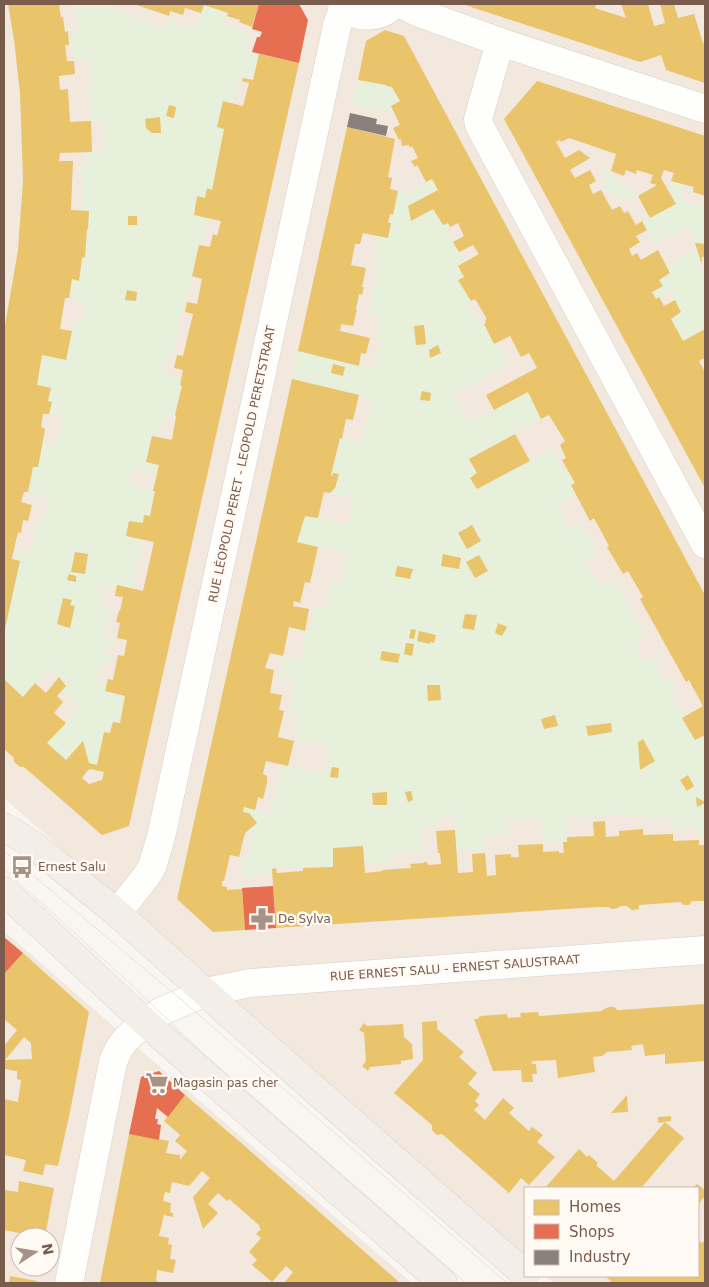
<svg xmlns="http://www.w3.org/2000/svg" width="709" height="1287" font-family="'DejaVu Sans',sans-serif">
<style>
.residential{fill:#f2e8de;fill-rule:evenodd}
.green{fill:#e7f0db}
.homes{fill:#e9c46a;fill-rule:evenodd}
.shops{fill:#e76f51}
.industry{fill:#8a817c}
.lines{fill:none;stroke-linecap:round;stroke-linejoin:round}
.minor-casing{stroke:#d7d1cb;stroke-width:29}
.secondary-casing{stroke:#d9d2cb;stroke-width:29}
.primary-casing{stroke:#dad1cc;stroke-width:29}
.minor{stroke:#fefefd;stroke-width:28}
.secondary{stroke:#fefefd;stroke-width:28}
.primary{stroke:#f3eee8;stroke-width:28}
.tram{stroke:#e6e3e7;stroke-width:1}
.labels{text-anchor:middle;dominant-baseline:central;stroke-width:5;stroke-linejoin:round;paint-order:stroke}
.street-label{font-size:12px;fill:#7a5c4d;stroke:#fffaf3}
.poi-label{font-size:12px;fill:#7a5c4d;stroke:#fffaf3;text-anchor:start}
</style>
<rect width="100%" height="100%" fill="#f9f5f0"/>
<path class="residential" d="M4 4H705V1283H554L545 1276H698V1188H525V1258L4 798Z
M4 931 153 1061 412 1283H4ZM20 1237H50V1267H20Z"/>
<path class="green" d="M74 4H114L113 8 140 18V19L164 28 167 20 195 29 204 5 228 13 224 24 250 33 244 50 259 54 253 80 239 77 234 103 223 101 224 129 212 189H207L205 198 197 196 194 214 207 218 201 245H199L187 302H183L173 354H168L164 374 181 378 180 385 182 386 175 415 165 414 160 438 152 436 146 462 159 465 157 473 132 469 129 485 155 491 150 516 144 515 143 523 129 521 126 536 143 540 132 588 118 585 116 590 105 588 101 606 110 608 104 635 117 638 115 646 106 645 104 653 113 656 111 666 101 664 97 680 107 683 106 691 125 696 120 723 113 722 110 733 97 765 89 763 82 741 66 760 47 743 80 706 62 690 66 686 49 668 23 697 4 679V633L20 562 12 559 14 549 31 553 37 524H43L48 497 28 492 33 467H38L43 443 56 446 62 418 49 414 52 402 48 401 37 385 42 355 66 360 74 325C84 321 86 311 84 301L69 298 72 279 79 280 82 258 85 257 87 229H88L89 211H82V164L87 165V152H104V121H91L88 88 93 87 90 59 74 61 70 31 79 29Z
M358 80 386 85V86L392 87 400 101 391 106 394 113 352 104Z
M600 165 638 196 632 199 601 190 609 186Z
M432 179 438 190 408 206 411 220 433 209 443 225 448 223 450 227 446 230 464 262 458 266 464 277 458 280 471 301 467 303 478 324 485 320 486 323 484 325 494 344 497 342 509 364 455 393 471 422 528 392 541 419 469 459 477 473 471 478 477 489 552 449 564 473 569 471 575 483 571 485 576 495 557 505 570 531 582 525 598 552 584 560 599 586 614 579 643 634C638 643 636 648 640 658L646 660H657L658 663 656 665C659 671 659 675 662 680L664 681 670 678 675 687 670 691 684 716 682 718 694 740 702 736 705 742V835H699L698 827 673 829 672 816 643 819 642 814 617 816V814L566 818 567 842 543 844 541 819 509 821 510 834 484 836 485 849 456 852 453 812C446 815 440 818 438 826L421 828 423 851 394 853V862L364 865 363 846 333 848V867L276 868 272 869V875L242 877 240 857 249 859 253 835 245 833 257 823 249 813 243 812 244 807 271 813 282 765 324 774 328 748 294 741 300 714 289 712 295 685 279 681 283 656 301 659 305 631H309L315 606 326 608 332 578 341 580 347 553 297 542 305 516 348 524 353 499 330 493 335 488 339 474 333 473 332 476 331 475 340 438 361 443 372 399 292 379 298 351 375 369 381 340 375 339 381 315 368 312 378 262 373 260 378 236 388 238 391 224 388 223 390 215H393L398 191 407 193Z
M671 181 684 184 680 201 700 207 703 195 705 196V244L695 243 688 226 654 244 642 221 676 204 668 189Z
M697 248 705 277V329L683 341 671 319 681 312 670 291 656 299 652 292 662 286 659 280 670 273 666 265Z"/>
<path class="homes" d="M8 4H59L61 17H63L65 32 68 31 69 45H65L67 61H74L75 74 59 76 60 90 68 89 70 122 91 121 92 152 60 153 59 161H73L71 210 89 211 88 229H87L85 257 82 258 79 281 72 279 69 298H65L60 329 72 331 66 360 42 355 37 385 51 388 48 401 52 402 49 414H43L41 427 44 428 45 430 38 467H33L28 492H24L21 502 32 505 28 521 23 520 21 533 18 532 14 549 12 559 20 561 5 629 4 331 18 250 23 180 20 93 14 40Z
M134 4H259L252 27 239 22 240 20 227 16 228 13 204 5 201 13 185 8 183 15 170 11 169 16Z
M462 4H597L595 8 626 18 621 4H648L654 26 665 23 660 4H674L678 18 694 14 703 43H705V83L666 70 661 55 640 62Z
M385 30 404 36 705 595V735L695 740 682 718 703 706 689 680 686 682 640 599 643 597 628 571 623 574 607 547 609 546 594 518 590 521 571 485 575 483 562 460 566 458 560 445 565 441 549 415 541 419 528 392 494 410 486 395 537 368 529 353 521 357 510 336 494 344 484 324 486 323 485 320 487 319 475 299 471 301 458 280 464 277 458 266 479 254 473 245 459 252 453 242 464 236 458 223 450 227 448 223 443 225 433 209 411 221 408 206 438 190 432 179 426 182 417 165 415 167 411 161 418 158 412 146 410 148 409 145 402 146 401 139 399 140 393 128 400 125 391 106 400 101 392 87 386 86V85L358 80 366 41Z
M259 54 299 63 129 826 102 835 24 767H20L14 762V758L4 749V679L23 697 35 683 46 693 59 677 66 686 57 696 63 702 54 713 66 723 47 743 66 760 83 741 89 763 97 765 104 732 110 733 113 722 120 723 125 696 105 691 108 679 113 680 118 655 124 656 127 640 117 638 120 623 116 622 119 610 120 611 123 597 115 596 117 585 143 591 154 542 126 536 129 521 143 523 144 515 150 516 155 491H153L159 465 146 462 152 436 172 440 176 416 175 415 182 386 180 385 183 370 174 368 177 355 183 356 193 314 185 312 187 302 197 304 202 279 192 276 199 245 210 247 213 234 217 236 221 221 194 215 197 196 205 198 207 188 212 190 224 129 217 127 223 101 243 106 249 83 242 81 243 78 253 80ZM90 769 104 772 102 780 89 784 82 778 87 771Z
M537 81 705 136V196L693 192 694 187 671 181 674 173 664 170 661 178 676 204 650 218 638 196 657 185 650 183 653 175 637 170 636 174 626 170 624 176 611 171 616 154 569 138 561 142 560 140 556 142 565 158 579 150 590 158 570 170 575 178 590 170 596 181 589 185 593 194 601 190 612 210 620 206 624 213 628 211 636 225 642 221 647 230 636 236 640 242 629 249 632 256 637 253 641 260 658 250 670 273 659 280 663 286 652 292 656 299 659 297 664 306 675 300 681 312 671 319 683 341 705 329V358L699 361 705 372V488L504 119Z
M169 105 176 107 174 118 166 116Z
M160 117 161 133H152L146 128 145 119Z
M347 127 395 139 388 177 392 178 390 189 398 191 393 215 390 214 388 223H391L388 238 363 233 360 244H355L351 265 366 268 362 287H364L362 295 359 294 356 309H357L353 326 341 324 340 331 370 338 366 354 361 353 359 366 298 351Z
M128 216H137V225H128Z
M695 243 705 244V257H702V262H701Z
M127 290 137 292 136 301 125 300Z
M424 325 426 344 416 345 414 326Z
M438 345 441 353 430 358 429 350Z
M333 364 345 367 343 376 331 373Z
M292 379 359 395 353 420 346 419 342 439 340 438 331 475 332 476 333 473 339 474 335 488 330 493 324 492 318 518 305 516 297 542 318 547 310 583 305 582 300 603 294 601 293 606 309 609 305 631 289 627 283 656 270 653 265 668 274 670 270 693 282 695 279 710 284 711 278 737 294 741 288 766 266 761 263 774 267 776V783L263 799 258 797 255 810 244 807 243 812 249 813 257 823 245 833 239 857 230 855 224 881H222V886L227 887V890L242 889 245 930 213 932 177 899Z
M422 391 431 393 430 401 420 400Z
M515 434 530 461 477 489 470 478 477 473 469 459Z
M472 525 481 541 467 549 458 533Z
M75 552 88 554 85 574 71 572Z
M443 554 461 558 459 569 441 566Z
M479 555 488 571 475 578 466 562Z
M397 566 413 569 410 579 395 576Z
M69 574 76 576V582L67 580Z
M63 598 72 600 70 605 75 606 70 628 57 624Z
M465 614 477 615 474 630 462 628Z
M498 623 507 627 502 636 495 633Z
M411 629 416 630 414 639 409 638Z
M419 631 436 635 434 643 430 642V644L417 641Z
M406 643 414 644 412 656 404 654Z
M382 651 400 654 398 663 380 660Z
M427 685H440L441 700 428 701Z
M555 715 558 726 544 729 541 719Z
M611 723 612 732 588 736 586 726Z
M643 739 655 761 640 770 638 742Z
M332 767 339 768 338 778 330 777Z
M688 775 694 786 687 791 680 780Z
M411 791 413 800 408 802 405 792Z
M387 792V805H373L372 793Z
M696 797 705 802V803L697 807Z
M605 821 606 837 619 836V831L643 829V835L673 834V841L699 840V845H705V901H692L689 905H684L680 902 639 905V909L632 910 627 906H621L618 908 612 909 608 907H598L276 928 272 869 276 868 277 873 303 871V868L333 867V848L363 846 365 873 383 871 382 870 411 868 410 864 424 863V862H427L428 865 441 864 440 853H438L436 831 455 830 458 873 473 872 472 854 485 853 487 876 496 875 495 855 511 854V857H519L518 845 543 844V852L559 851V853H564L563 842H567V837L594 836 593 822Z
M23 953 89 1012 70 1112 58 1166 45 1164 43 1175 23 1171 26 1160 4 1155V1099L18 1102 21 1080 17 1079V1071L4 1069V1046L17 1030 4 1019V974ZM24 1037 31 1043 32 1059 5 1060Z
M705 1004V1061L665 1064V1054L645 1056 643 1044 631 1046 632 1050 607 1052 602 1056 593 1057 595 1072 558 1078 556 1060 532 1061V1064H536L537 1074H532L533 1082H522L521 1070 493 1071 474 1019H478L479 1017 482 1016 507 1014 508 1018 521 1017 520 1013 538 1012 539 1016H541L602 1011V1010L609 1007H613L616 1008 617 1010H620Z
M437 1021V1029L464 1052 459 1057 477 1073 468 1084 480 1094 475 1101 479 1105 474 1110 485 1120 503 1098 514 1108 509 1113 529 1131 532 1127 543 1135 537 1142 555 1157 529 1185 521 1178 509 1193 442 1134 437 1135 432 1130V1125L394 1093 423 1060 422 1022Z
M364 1023 367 1026 403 1024 404 1037 412 1044 413 1059 401 1061V1064L370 1067 368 1071 362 1066 366 1061 364 1033 359 1030Z
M185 1095 240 1142 400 1283H286L285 1282 293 1272 286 1266 272 1282 252 1265 257 1260 249 1252 261 1238 256 1234 261 1229 259 1227 260 1226 229 1199 230 1198 227 1201 218 1193 208 1204 218 1213 203 1229 193 1197 210 1178 202 1171 189 1186 172 1182 170 1193 165 1192 163 1201 171 1203 170 1212 173 1213V1217L164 1215 159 1236 169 1238 168 1244 172 1245 170 1259 176 1260 173 1273 157 1270 156 1281 162 1283H100L129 1134 169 1141 166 1153 180 1155V1160L187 1151 175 1141 180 1135 164 1121Z
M627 1095 628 1112 611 1113Z
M671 1116V1121L658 1123V1117Z
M665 1122 684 1138 641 1188H545L579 1149 587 1157 589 1155 598 1163 596 1165 614 1181Z
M19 1181 54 1188 45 1237H20V1247L16 1246 19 1233 4 1230V1190L18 1192Z
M697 1184 705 1190V1196L698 1205V1188H693Z
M698 1240 702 1243 705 1240V1283H613L605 1276H698Z
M10 1276 37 1281V1283H9Z"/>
<path class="shops" d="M259 4H299L308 20 299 63 252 52 257 37H260L262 32 252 29Z
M273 886 276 928 245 930 242 888Z
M4 937 23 953 4 974Z
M159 1071 185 1095 168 1117 157 1108 155 1119H158L157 1124 161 1125 159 1140 129 1134 141 1077Z"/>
<path class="industry" d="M350 113 377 119 376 124 388 126 386 136 347 127Z"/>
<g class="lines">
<defs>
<path id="minor" d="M342 4C357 19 379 20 394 4
M401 4 417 12 500 42 705 109
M500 42 478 119 479 125 705 544
M117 913 145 878 152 867 161 837 337 26 344 5
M206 992 250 983 705 950
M69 1283 113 1062C121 1041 128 1036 146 1023"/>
<path id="secondary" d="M146 1023 160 1012 206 992"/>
<path id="primary" d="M4 827 30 843 42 852 117 913 256 1038 525 1274
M4 891 146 1023 443 1283"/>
</defs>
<use href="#minor" class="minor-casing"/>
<use href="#secondary" class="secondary-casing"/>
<use href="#primary" class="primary-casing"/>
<use href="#minor" class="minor"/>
<use href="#secondary" class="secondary"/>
<use href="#primary" class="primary"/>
<path class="tram" d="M4 851 184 1002 507 1283
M4 869 126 980 205 1055 466 1283"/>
</g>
<defs>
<symbol id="bus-bare" viewBox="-9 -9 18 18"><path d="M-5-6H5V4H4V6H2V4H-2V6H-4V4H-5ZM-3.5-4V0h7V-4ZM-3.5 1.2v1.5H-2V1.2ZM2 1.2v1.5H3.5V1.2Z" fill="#a69286" stroke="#fffaf3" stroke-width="2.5" paint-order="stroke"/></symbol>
<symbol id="pharmacy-bare" viewBox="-9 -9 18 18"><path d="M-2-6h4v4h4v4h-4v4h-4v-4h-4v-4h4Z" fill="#a69286" stroke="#fffaf3" stroke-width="2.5" paint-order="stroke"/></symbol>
<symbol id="supermarket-bare" viewBox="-9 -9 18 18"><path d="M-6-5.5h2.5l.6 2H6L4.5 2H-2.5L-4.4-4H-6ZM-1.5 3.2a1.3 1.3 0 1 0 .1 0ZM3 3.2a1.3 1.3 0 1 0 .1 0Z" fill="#a69286" stroke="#fffaf3" stroke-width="2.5" paint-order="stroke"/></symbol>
</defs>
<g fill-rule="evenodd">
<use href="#bus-bare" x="6" y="851" width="32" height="32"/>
<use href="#pharmacy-bare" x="246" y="903" width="32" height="32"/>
<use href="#supermarket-bare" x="141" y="1067" width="32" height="32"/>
</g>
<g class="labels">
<g class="street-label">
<text transform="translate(242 464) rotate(-78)">RUE LÉOPOLD PERET - LEOPOLD PERETSTRAAT</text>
<text transform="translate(455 968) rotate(-4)">RUE ERNEST SALU - ERNEST SALUSTRAAT</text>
</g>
<g class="poi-label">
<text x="38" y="867">Ernest Salu</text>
<text x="278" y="919">De Sylva</text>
<text x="173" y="1083">Magasin pas cher</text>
</g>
</g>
<rect width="709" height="1287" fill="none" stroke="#7a5c4d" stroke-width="10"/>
<rect x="524" y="1187" width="175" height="90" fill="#fffaf3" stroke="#cabbb1"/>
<rect x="534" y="1200" width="25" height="15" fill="#e9c46a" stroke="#cabbb1"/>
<text x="569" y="1212" font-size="15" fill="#7a5c4d">Homes</text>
<rect x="534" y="1224" width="25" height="15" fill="#e76f51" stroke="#cabbb1"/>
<text x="569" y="1237" font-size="15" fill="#7a5c4d">Shops</text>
<rect x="534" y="1250" width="25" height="15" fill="#8a817c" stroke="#cabbb1"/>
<text x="569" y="1262" font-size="15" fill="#7a5c4d">Industry</text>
<g transform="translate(35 1252) rotate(78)"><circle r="24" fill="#fffaf3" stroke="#cabbb1"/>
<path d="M0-4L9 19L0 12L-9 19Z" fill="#a69286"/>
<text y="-8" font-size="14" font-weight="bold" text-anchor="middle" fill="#7a5c4d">N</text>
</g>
</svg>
